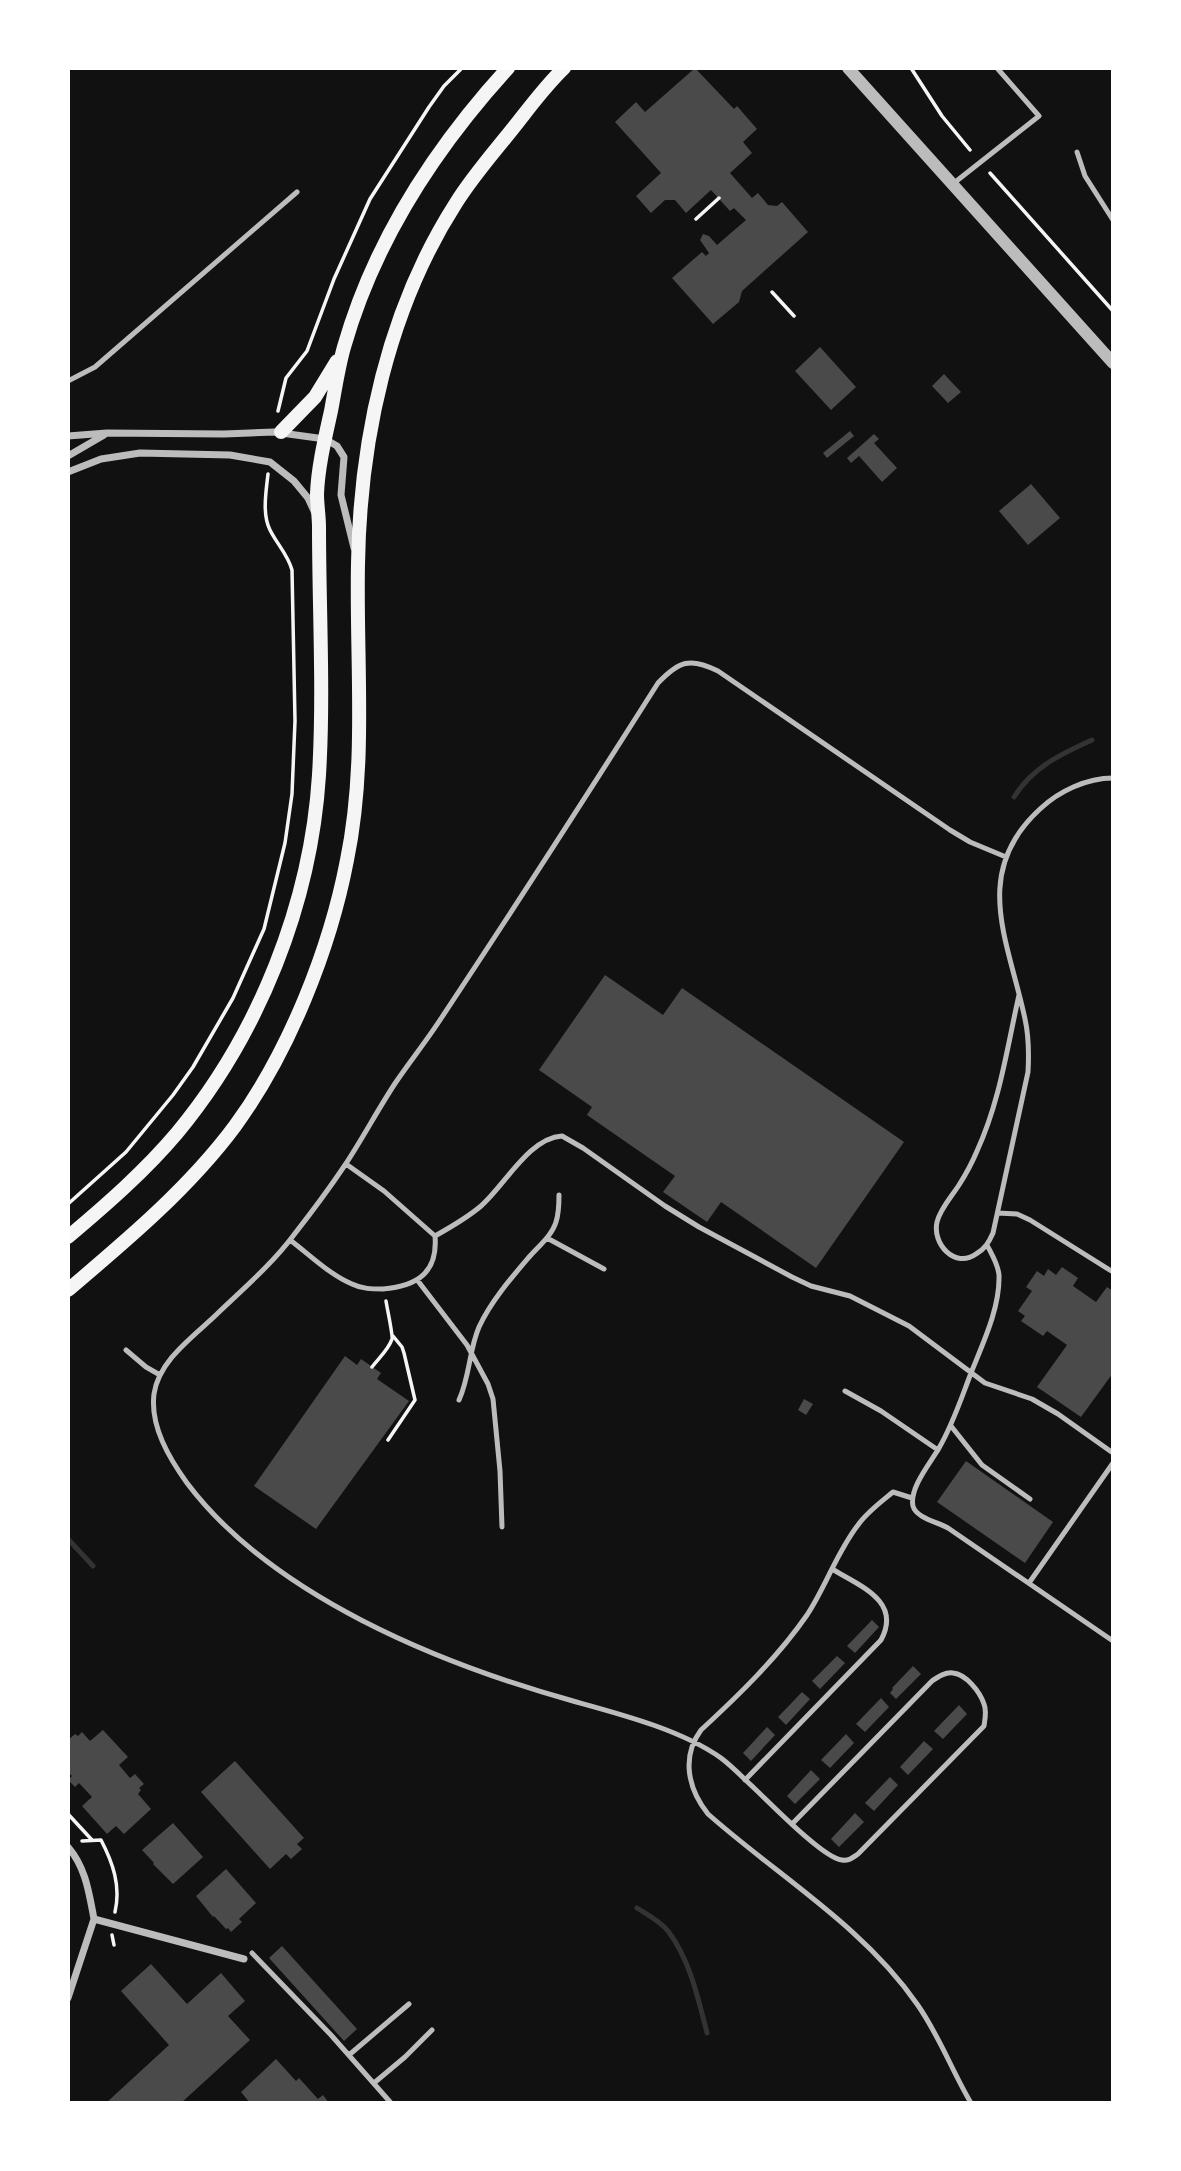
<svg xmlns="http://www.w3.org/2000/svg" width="1181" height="2171" font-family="'Public Sans',sans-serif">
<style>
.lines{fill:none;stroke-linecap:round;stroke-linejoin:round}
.stream{stroke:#333;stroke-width:5}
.building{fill:#4a4a4a}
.path{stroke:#f5f5f5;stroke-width:3.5}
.service{stroke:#bcbcbc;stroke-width:5}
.minor{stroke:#bcbcbc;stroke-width:7}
.tertiary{stroke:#bcbcbc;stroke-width:12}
.secondary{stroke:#f5f5f5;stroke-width:14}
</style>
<rect width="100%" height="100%" fill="#111"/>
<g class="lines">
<path class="stream" d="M1014 797C1033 767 1061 754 1092 740
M68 1539 93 1566
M637 1908C648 1915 660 1921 668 1931 690 1960 698 1998 707 2033"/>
</g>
<path class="building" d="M695 68 734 109 737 106 757 129 743 142 752 153 730 173 752 198 758 193 768 205 777 206 782 202 808 232 742 291 739 302 713 324 672 278 702 252 706 256 709 253 700 240 703 234 709 236 717 245 746 220 734 208 730 211 711 190 686 213 675 200H665L651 213 636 196 661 173 615 122 636 102 645 112Z
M820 347 856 387 831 410 795 371Z
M944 374 961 392 948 403 932 386Z
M850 431 854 436 827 458 823 453Z
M874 434 879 439 874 443 897 468 882 482 859 456 851 463 847 458Z
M1031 484 1060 518 1028 545 999 511Z
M605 975 663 1015 682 988 904 1142 816 1268 721 1202 707 1222 663 1192 675 1176 587 1115 592 1107 539 1070Z
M1062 1267 1078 1278 1073 1286 1096 1302 1107 1287 1113 1291V1373L1081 1417 1037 1387 1067 1345 1047 1331 1043 1336 1021 1321 1025 1316 1018 1311 1032 1291 1026 1287 1037 1271 1044 1276 1048 1269 1056 1275Z
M345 1356 357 1365 361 1359 381 1373 377 1379 409 1401 316 1529 254 1486Z
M804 1399 813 1404 806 1415 798 1410Z
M966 1461 1053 1522 1025 1563 937 1502Z
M872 1620 879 1627 855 1653 847 1646Z
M837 1656 845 1663 820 1689 812 1681Z
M913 1666 921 1674 896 1699 890 1693 893 1689 892 1688Z
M802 1692 810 1699 786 1725 778 1717Z
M881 1698 889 1707 865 1732 856 1724Z
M959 1705 967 1714 943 1739 934 1731Z
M767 1727 775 1735 751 1761 743 1753Z
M103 1730 128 1757 119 1765 130 1778 135 1774 144 1784 139 1788 141 1790 138 1794 151 1809 124 1834 116 1826 107 1834 82 1806 92 1797 79 1783 75 1787 68 1780 72 1776 68 1772V1745L70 1743 68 1740 75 1734 78 1736 82 1732 90 1741Z
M846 1734 854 1743 830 1768 821 1760Z
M924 1741 933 1749 908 1775 900 1767Z
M235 1761 304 1838 297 1844 302 1849 291 1859 286 1854 270 1869 201 1792Z
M811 1770 820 1779 795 1804 787 1796Z
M890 1777 898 1785 874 1811 865 1803Z
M855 1813 864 1822 839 1847 831 1839Z
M173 1823 203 1857 173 1884 153 1864 154 1863 142 1850Z
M226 1869 256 1903 239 1919 242 1922 231 1932 228 1928 226 1929 214 1916 213 1917 196 1896Z
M282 1946 357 2029 344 2041 269 1958Z
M151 1964 187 2004 221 1973 245 2001 228 2016 250 2040 181 2103H106L169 2045 121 1991Z
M276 2059 296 2081 299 2078 318 2099 323 2095 329 2103H250L241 2092Z"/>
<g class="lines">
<path class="path" d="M911 68 942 116 970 150
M990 173 1113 311
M696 219 719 198
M772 292 794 316
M278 411 286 378 307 351 334 279 370 199 429 107 444 86 462 68
M68 1204 126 1152 173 1095 193 1067 233 998 264 929 285 843 292 794 295 721 292 570C288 555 277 544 270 530 262 514 266 492 268 474
M372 1367C378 1359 389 1349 392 1339 393 1335 387 1308 386 1301
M388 1440 415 1400 404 1353 402 1347 393 1336
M68 1814 92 1840
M82 1841 101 1840C113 1863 121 1886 115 1912
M112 1935 114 1945"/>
<path class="service" d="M1077 152 1085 176 1113 220
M954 183 1039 116 997 68
M68 381 95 367 297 192
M1019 995C1007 1048 1000 1101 977 1151 972 1163 966 1174 959 1185 952 1196 940 1209 937 1222 932 1244 955 1269 976 1254 985 1249 989 1242 993 1233L1028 1072C1029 1054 1029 1037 1025 1019 1009 942 970 873 1040 809 1059 791 1087 778 1113 778
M998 1213 1017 1214 1030 1220 1113 1272
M435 1236C451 1227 467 1218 481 1206 505 1185 529 1138 562 1136L583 1148 665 1206 699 1227 792 1277 811 1286 850 1296 909 1326 985 1383 1032 1399 1058 1414 1113 1453
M547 1238 604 1269
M290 1240C310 1255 330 1275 352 1284 362 1289 372 1289 383 1289 418 1286 438 1272 435 1236L384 1191 346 1164
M987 1245C992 1255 998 1264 999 1275 1000 1308 983 1343 971 1373 961 1399 953 1424 939 1448 931 1462 909 1488 913 1506 916 1518 938 1522 948 1528L1113 1641
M418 1281 467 1345 488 1384 493 1399 500 1471 502 1527
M126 1350 146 1367 160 1375
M845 1391 881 1411 938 1450
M459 1400C470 1376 469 1350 479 1327 491 1301 512 1277 530 1256 540 1245 552 1235 556 1222 559 1213 559 1203 559 1195
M951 1426 982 1465 1030 1499
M912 1498 893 1492C881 1502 867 1512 858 1525 837 1552 826 1586 807 1615 778 1657 739 1695 701 1730 681 1757 688 1789 708 1814 778 1876 863 1926 917 2004 939 2035 952 2071 971 2103
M1029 1583 1113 1463
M745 1780 881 1640C902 1601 860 1586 832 1569
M793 1823 932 1681C938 1677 945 1672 953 1673 966 1674 980 1692 984 1704 987 1711 985 1718 984 1726L858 1854C852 1858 849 1861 842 1860 824 1859 769 1802 754 1788 743 1778 733 1767 721 1758 682 1730 620 1714 573 1701 440 1664 272 1596 187 1483 169 1458 150 1426 154 1394 159 1359 196 1335 219 1312 244 1288 272 1264 293 1236 311 1213 329 1189 345 1165 363 1138 378 1109 396 1082 411 1060 428 1039 442 1017 515 907 587 795 658 683 679 661 690 657 718 671L950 830 970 842 1006 857
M252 1953 331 2035 391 2103
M349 2055 409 2004
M374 2083 405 2057 432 2030"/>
<path class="minor" d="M68 436 107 433 224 434 274 432 325 439 337 446 344 457 341 495 354 548
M68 456 104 435
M68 472 101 459 140 453 230 455 270 462 294 481 308 498 314 511
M68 1847C86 1868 89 1893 94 1919L244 1959
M68 1998 94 1919"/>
<path class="tertiary" d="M848 68 1113 363"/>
<path class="secondary" d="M281 432 315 397 337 361
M68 1237C106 1205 145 1171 177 1133 259 1034 311 903 319 775 324 693 319 609 319 527 319 516 317 505 317 494 318 467 325 438 331 411 335 390 338 368 344 347 374 242 435 148 508 68
M68 1290C127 1240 189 1188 235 1126 289 1052 330 949 347 860 367 763 356 663 358 564 360 439 388 309 456 203 471 179 489 158 506 137 525 114 542 89 564 68"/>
</g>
<rect width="1181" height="2171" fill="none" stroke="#ffffff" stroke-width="140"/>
</svg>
